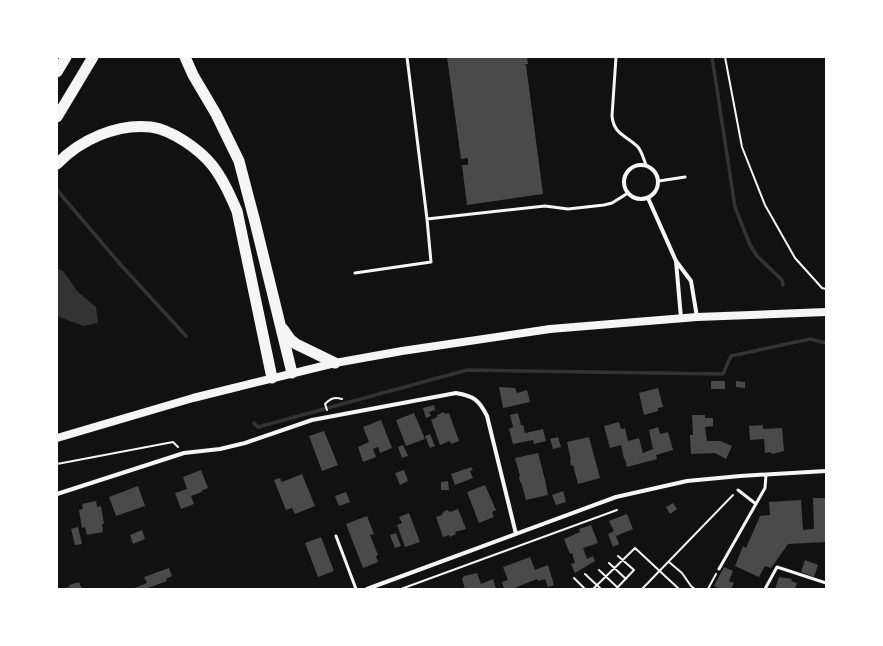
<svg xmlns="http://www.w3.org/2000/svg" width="883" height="646" font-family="'PT Serif',serif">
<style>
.water{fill:#333}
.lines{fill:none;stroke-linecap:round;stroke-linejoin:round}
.stream{stroke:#333;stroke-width:3.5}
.building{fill:#4a4a4a}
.path{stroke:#f5f5f5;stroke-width:2}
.service{stroke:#f5f5f5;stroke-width:3}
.minor{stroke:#f5f5f5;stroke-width:4}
.secondary{stroke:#f5f5f5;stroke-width:8}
.motorway{stroke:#f5f5f5;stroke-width:11}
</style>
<rect width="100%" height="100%" fill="#111"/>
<path class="water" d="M57 268 63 271 78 292 96 307 98 323 83 326 57 316Z"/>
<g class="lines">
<path class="stream" d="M712 57 735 207 750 245 757 256 782 280 783 285
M57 190 120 264 186 336
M254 423 258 427 467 370 723 374 731 356 810 339 826 343"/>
</g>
<path class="building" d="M447 57H527L528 64 522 65H526L543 194 467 205 462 165H468V158L461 159Z
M711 381H725V389H711Z
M736 381 745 382V388L736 387Z
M499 387 515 388 517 393 527 390 530 402 503 408Z
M658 388 663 407 658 408V411L644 415 639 393Z
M434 405 435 410 429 412 431 416 426 418 423 408Z
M444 412 445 414 449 413 459 441 451 444 450 441 440 445 431 420 437 417V415Z
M414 413 425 439 406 446 396 420Z
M518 413 521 425H523L525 433 543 429 546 441 534 444 533 440 513 444 509 429 513 427 510 415Z
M692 415H705V418H713V426L705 427 707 441H720L732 446 726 459 715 453 691 454 690 435H693Z
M381 420 392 448 380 453 378 447 373 449 376 457 363 462 358 447 369 442 363 427Z
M619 422 621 429 625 428 628 441 639 438 643 453 653 449 649 430 658 427 660 434 668 432 673 450 656 455 657 459 627 467 625 459H624L621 445 610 448 604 426Z
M763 425V429L782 428 784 451 772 454 770 452 765 453 764 439 750 440 749 426Z
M324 431 338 465 322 471 309 436Z
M430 434 435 446 430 448 425 436Z
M558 437 561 447 553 449 550 439Z
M589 437 600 478 578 484 573 465 571 466 570 461 571 460 567 442Z
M403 445 408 456 402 458 398 447Z
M538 453 545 480 548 495 526 500 521 482H520L519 477 520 476 515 458Z
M471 467 473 470 470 471 473 478 455 485 451 474Z
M201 470 208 488 201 491 202 492 191 496 194 504 181 509 175 493 187 489 183 477Z
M404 470 408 481 400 485 395 473Z
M302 474 315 506 295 514 292 508 286 510 274 480 280 478 282 482Z
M448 481 449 490H441V482Z
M485 485 496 510 492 512 494 517 479 523 467 492Z
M138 486 145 506 116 516 109 497Z
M563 491 566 502 556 505 552 495Z
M346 492 350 502 339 506 335 496Z
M813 498H826V542L788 544 771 568 765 566 759 577 735 566 743 546 746 548 760 516 770 515 769 502 801 500 803 530 814 529Z
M96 501 97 507 101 506 104 524H102L103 532 87 535 85 527 82 528 79 510 83 509 82 504Z
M673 503 677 509 670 514 666 507Z
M458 509 466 529 455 532 456 534 450 537 449 535 443 537 436 517 442 515 443 512 447 510 450 512Z
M409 513 420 542 405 547 397 525 402 523 399 517Z
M627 514 633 529 616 536 619 544 613 547 608 534 614 531 609 521Z
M367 516 374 534 370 535 378 555 376 556 378 562 363 568 346 524Z
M591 525 598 543 583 548 587 559 593 556 595 561 575 573 571 564 575 563 572 553 570 554 564 539 580 532 579 529Z
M78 527 82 544 75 545 71 529Z
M142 530 145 539 133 544 130 535Z
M396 533 401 546 395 548 390 535Z
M321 537 334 571 318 577 305 543Z
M530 557 535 570 548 565 554 585 548 587 545 579 538 581 537 579 512 589H504L502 582 508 580 503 567Z
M805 560 818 565 814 577 801 572Z
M724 567 733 571 729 581 734 583 731 589H721L714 586Z
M169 568 172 576 166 579 167 581 148 588V589H132L147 583 144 577Z
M477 573 481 584 493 579 496 589H465L462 579 464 576Z
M779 577 792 579 791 581 797 583 795 589H775Z
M79 582 82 589H63L70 586 69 585Z"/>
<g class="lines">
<path class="path" d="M725 57 742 147 765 205 795 258 822 288 826 289
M327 410 325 404C331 398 334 397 342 399
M57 464 173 442 178 447
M669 562 682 573 691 586 695 589
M609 563 626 579
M599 570 617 587
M585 574 601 589
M574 578 585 589
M401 589 617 510
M593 589 635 548 679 589
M616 589 634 570 618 556
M642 589 733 495
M708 589 716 574"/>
<path class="service" d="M407 57 427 219 545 206 568 209 604 205 612 203 628 193
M616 57 612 116C614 135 626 135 638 147 642 152 644 160 646 165
M659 181 685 177
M355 273 431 262 427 219
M738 490 756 504
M336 536 356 589
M719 569 765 488 766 475
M765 589 777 567 826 583"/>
<path class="minor" d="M624 182a17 17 0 1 1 34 0a17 17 0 1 1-34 0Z
M648 198 676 261 691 281 697 317
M676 261 681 318
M57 494 184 453 220 449 245 443 312 420 456 393C474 396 479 400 487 416L516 534
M367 589 616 497 687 481 740 476 826 471"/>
<path class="secondary" d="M57 438 193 398 335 363 402 351 550 329 697 317 826 312"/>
<path class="motorway" d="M185 57 193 75 216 114 239 161 255 222 292 373
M57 72 66 57
M57 117 93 57
M57 164C80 140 117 123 151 127 172 130 199 149 212 165 223 179 230 195 237 211L272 378
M283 329 290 339 296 344 335 363"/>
</g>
<rect width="883" height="646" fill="none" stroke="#ffffff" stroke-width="116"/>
</svg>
